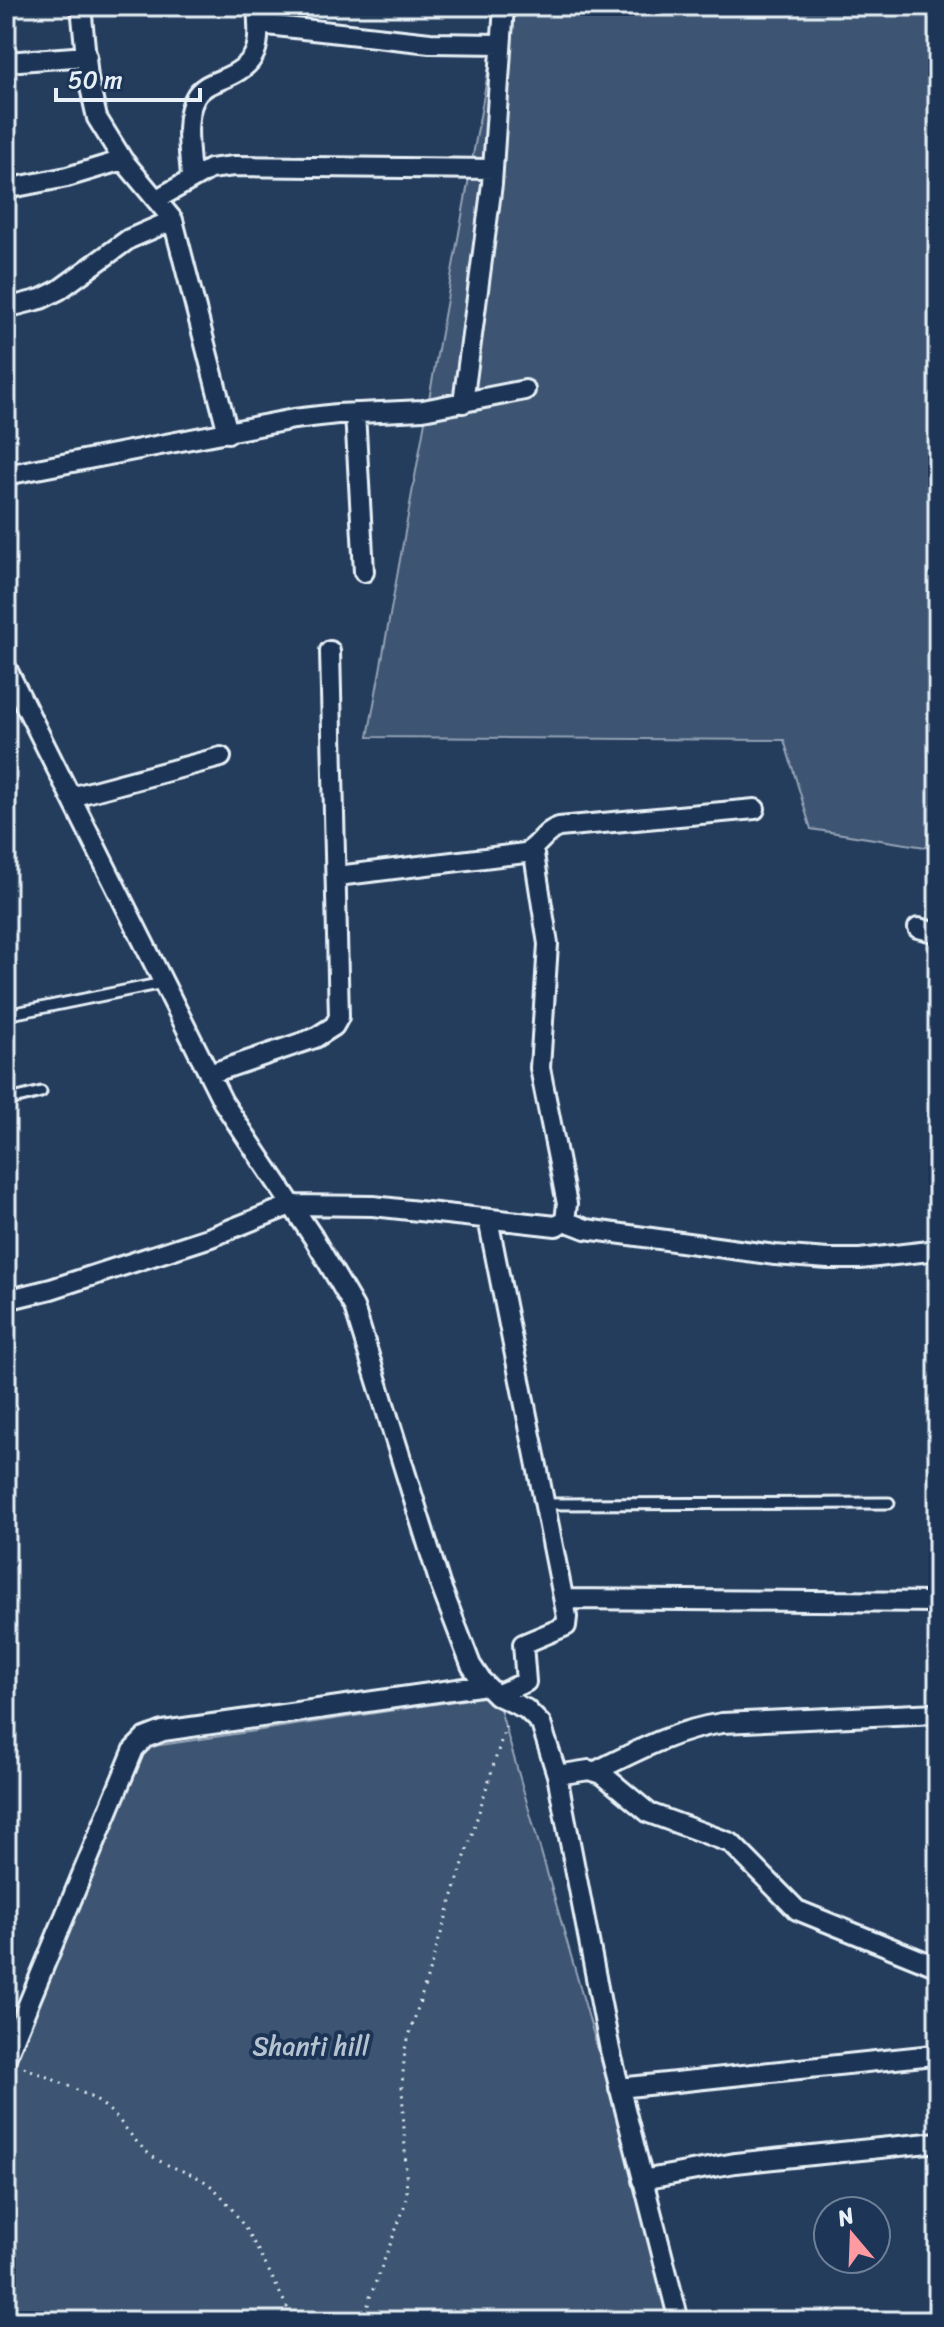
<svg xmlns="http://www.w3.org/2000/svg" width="944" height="2327" font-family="Sriracha,sans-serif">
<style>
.green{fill:#3e5472;stroke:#93a2b5;stroke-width:2}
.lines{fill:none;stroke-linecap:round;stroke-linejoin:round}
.lane-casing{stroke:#e8f1f8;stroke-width:15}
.street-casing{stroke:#e8f1f8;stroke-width:24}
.path{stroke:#e8f1f8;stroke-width:3;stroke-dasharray:2 6;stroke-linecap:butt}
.lane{stroke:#1d3557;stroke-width:9}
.street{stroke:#1d3557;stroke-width:18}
.labels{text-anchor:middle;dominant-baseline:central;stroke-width:8;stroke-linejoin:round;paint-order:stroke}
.park-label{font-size:26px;fill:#b5c2d0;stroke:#1d3557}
</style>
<rect width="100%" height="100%" fill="#253d5d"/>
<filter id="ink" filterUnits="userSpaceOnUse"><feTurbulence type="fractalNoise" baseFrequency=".0125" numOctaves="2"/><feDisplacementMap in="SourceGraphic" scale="16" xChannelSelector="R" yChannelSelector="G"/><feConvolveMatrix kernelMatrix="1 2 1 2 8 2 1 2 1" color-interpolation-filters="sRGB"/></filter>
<g filter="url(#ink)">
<path class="green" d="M500 6H938V849L811 829 784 740 368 737Z
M496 1695 676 2321H6V2058L134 1749Z"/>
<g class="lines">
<defs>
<path id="lane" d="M6 1015 163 983
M6 1101 41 1092
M545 1504 889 1503"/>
<path id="street" d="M81 6 88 78 97 118 123 160 173 220 228 433
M258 24 430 43 501 44
M6 62 87 56
M191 178C190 155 183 119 195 98 200 88 210 84 220 80 261 64 260 47 257 6
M6 189 67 177 123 160
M157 199 210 169 234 166 493 169
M6 308 41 299 59 290 129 239 173 220
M463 403 492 184 504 6
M355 413 364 572
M6 475 294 419 337 414 423 410 525 390
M6 667 223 1102 313 1237 354 1307 440 1584 471 1665 481 1680 496 1695 526 1709 541 1724 557 1775 610 2050 679 2321
M71 797 221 757
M337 876 525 853C539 847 544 831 559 827L755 809
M918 928 938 933
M209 1074 315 1038 334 1026 339 1017 330 651
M488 1219 567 1617 566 1626 523 1644 526 1682 496 1695
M565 1221 586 1229 775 1255 828 1259H860L938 1250
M6 1300 51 1289 211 1237 291 1205 373 1206 556 1226 565 1221 567 1204 540 1068 548 944 533 848
M564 1599 938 1602
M596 1771C638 1750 676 1730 722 1723L938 1713
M557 1775 589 1770 602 1774 649 1813 731 1843 797 1910 938 1967
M6 2058 134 1749 145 1738 163 1731 486 1685
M619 2088 933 2055
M642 2180 735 2163 938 2142"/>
</defs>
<use href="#lane" class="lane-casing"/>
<use href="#street" class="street-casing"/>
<path class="path" d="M24 2067C52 2080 88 2091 110 2111 124 2124 133 2140 147 2152 165 2169 192 2170 211 2186 245 2215 273 2281 294 2321
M364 2321 370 2297 403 2211 407 2193 402 2086 405 2049 507 1722"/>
<use href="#lane" class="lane"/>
<use href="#street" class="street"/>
</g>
</g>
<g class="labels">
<g class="park-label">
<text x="311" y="2046">Shanti hill</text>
</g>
</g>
<rect width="944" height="2327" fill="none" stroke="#1d3557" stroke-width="32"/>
<rect x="16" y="16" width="912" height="2295" fill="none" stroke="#e8f1f8" stroke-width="3" filter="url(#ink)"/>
<g transform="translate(852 2235) rotate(341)"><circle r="38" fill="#1d3557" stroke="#6e8097" stroke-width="2"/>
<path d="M0-6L14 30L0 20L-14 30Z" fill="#ff9aa2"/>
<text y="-12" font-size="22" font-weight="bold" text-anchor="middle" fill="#e8f1f8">N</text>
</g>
<path d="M56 88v12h144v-12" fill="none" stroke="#e8f1f8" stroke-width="4"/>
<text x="68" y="88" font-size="24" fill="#e8f1f8" stroke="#1d3557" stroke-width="6" paint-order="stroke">50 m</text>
</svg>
